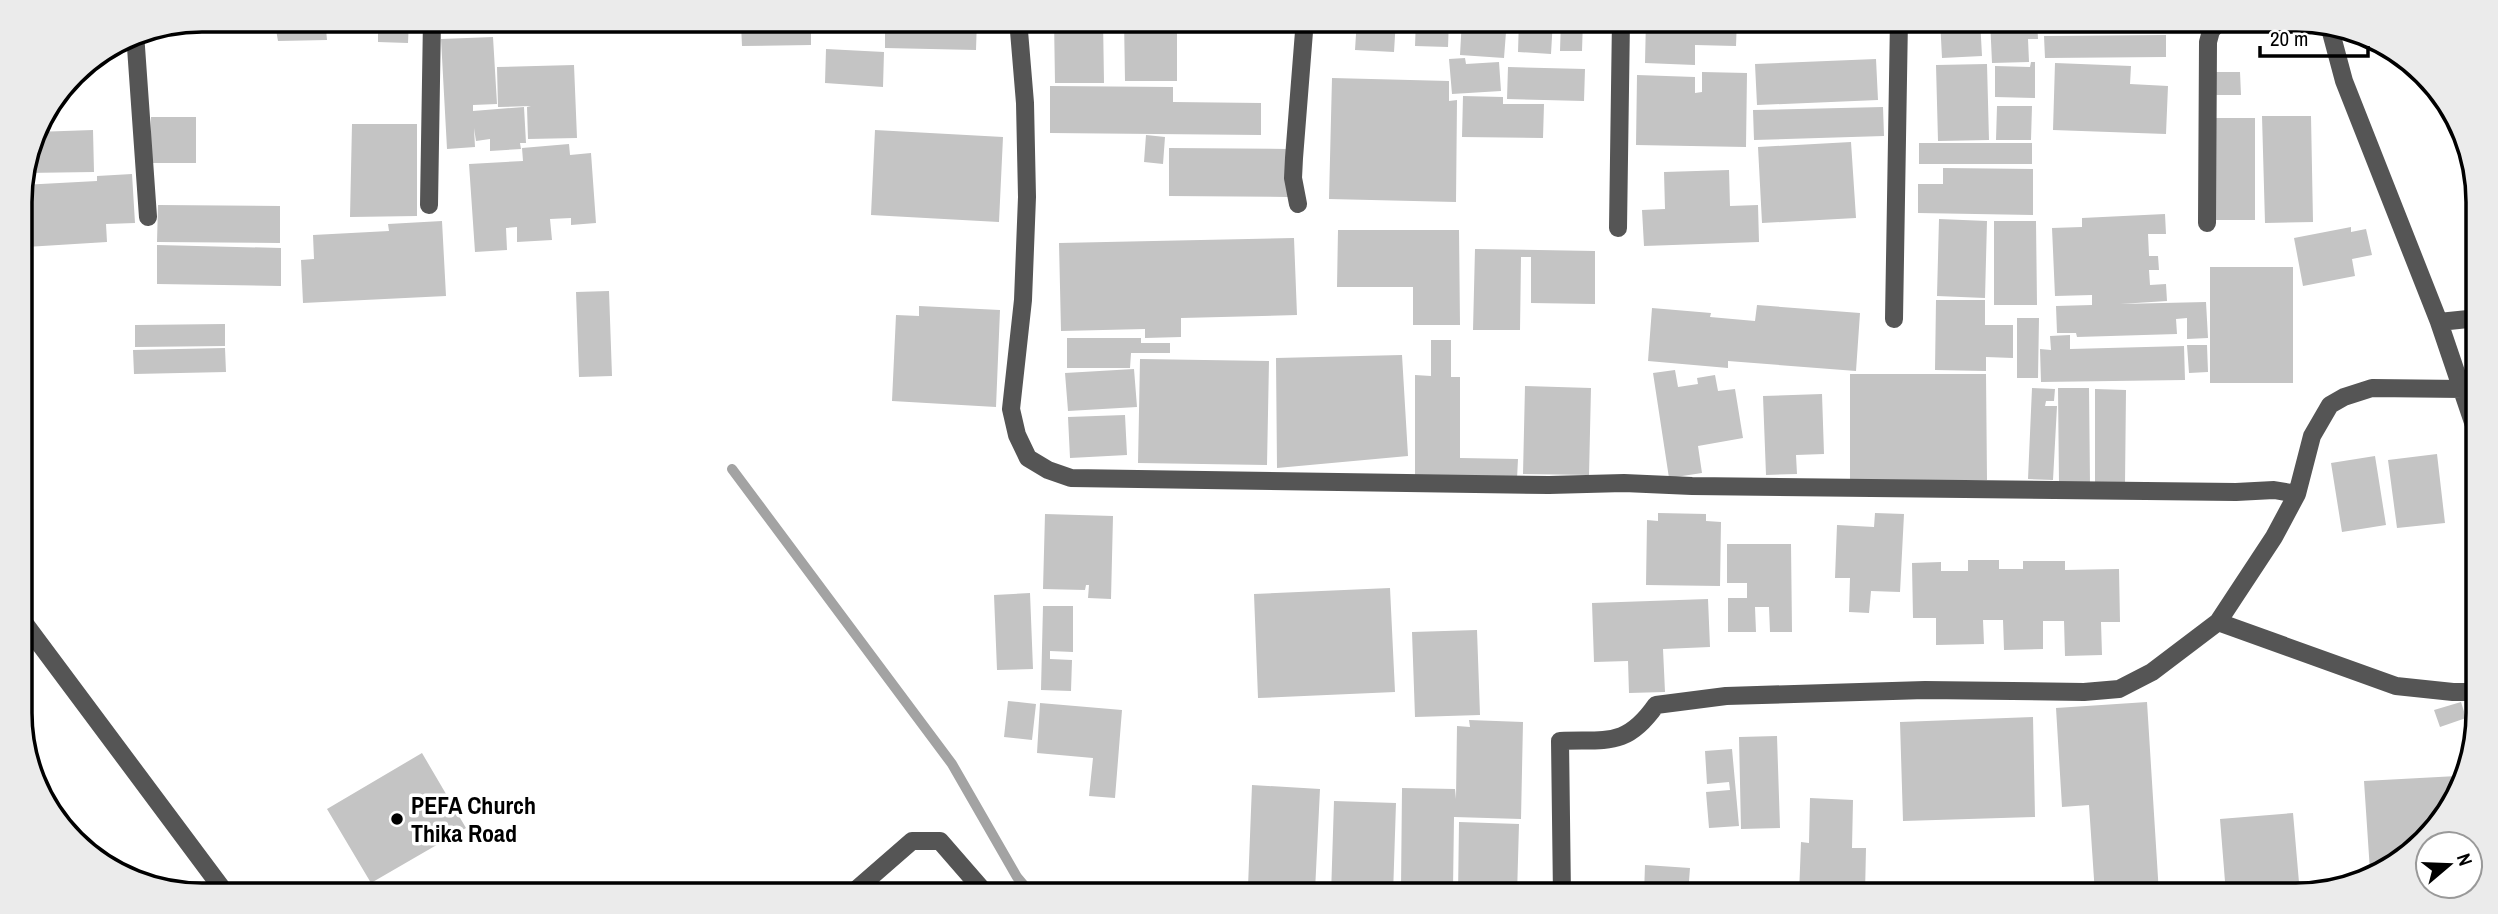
<svg xmlns="http://www.w3.org/2000/svg" width="2498" height="914" font-family="'Archivo Narrow',sans-serif">
<style>
.lines{fill:none;stroke-linecap:round;stroke-linejoin:round}
.stream{stroke:#a3a3a3;stroke-width:10}
.building{fill:#c4c4c4}
.minor{stroke:#555;stroke-width:18}
.poi-dot{fill:#000;stroke:#fff;stroke-width:2.5}
.labels{text-anchor:middle;dominant-baseline:central;stroke-width:7;stroke-linejoin:round;paint-order:stroke}
.poi-label{font-size:24px;font-weight:bold;fill:#000;stroke:#fff;text-anchor:start}
.rim{fill:none;stroke:#000;stroke-width:3.5}
</style>
<rect width="100%" height="100%" fill="#fff"/>
<g class="lines">
<path class="stream" d="M732 469 952 764 1017 877 1032 895"/>
</g>
<path class="building" d="M285 19H372L373 23 326 29 327 40 278 41 275 24 286 22Z
M378 19H409L408 43 378 42Z
M847 19H871V31H847Z
M885 19H977L976 50 885 48Z
M1054 19H1103L1104 83H1055Z
M1124 19H1177V81H1125Z
M1357 19H1396L1394 52 1355 50Z
M1416 19H1449L1448 47 1415 46Z
M1462 19H1507L1504 58 1460 55Z
M1519 19H1553L1551 54 1518 52Z
M1561 19H1583L1582 51H1560Z
M1646 19H1737L1736 46 1695 45V65L1645 63Z
M1940 19H1980L1982 56 1942 58Z
M1990 19H2037L2038 39H2028L2029 62 1992 63Z
M2044 19H2150V31L2044 30Z
M811 23V45L742 46 741 24Z
M2166 35V57L2045 58 2044 36Z
M493 37 497 104 473 105V111L524 107 526 143H520L521 149 490 151V139L476 141 474 128 475 147 447 149 441 39Z
M826 49 884 52 883 87 825 83Z
M1465 58 1466 64 1499 62 1501 91 1452 94 1449 59Z
M1876 59 1878 100 1757 105 1755 64Z
M2031 62H2035V98L1995 97V66L2030 67Z
M2055 63 2131 66 2130 84 2168 86 2166 134 2053 130Z
M1987 64 1989 140 1938 141 1936 65Z
M574 65 577 138 528 139 527 107 531 106 498 107 497 67Z
M1508 67 1585 69 1584 101 1507 99Z
M1702 72 1747 73 1746 147 1636 145 1637 75 1695 77V93L1702 92Z
M2215 72H2240L2241 95H2215Z
M1332 78 1449 81V101L1457 100 1456 202 1329 199Z
M1050 86 1173 87V102L1261 103V135L1050 133Z
M1463 96 1503 97V104H1544L1543 138 1462 137Z
M1997 106H2032L2031 140H1996Z
M1883 107 1884 136 1754 140 1753 110Z
M2262 116H2311L2313 222 2265 223Z
M151 117H196V163H150Z
M2212 118H2255V220H2212Z
M352 124H417V216L350 217Z
M93 130 94 172 24 173 35 132Z
M875 130 1003 137 999 222 871 215Z
M1146 135 1165 137 1163 164 1144 162Z
M1851 142 1856 218 1762 223 1758 147Z
M1919 143H2032V164H1919Z
M569 144 570 155 591 153 596 223 571 225V218L550 219 552 240 517 242V227L506 228 507 250 475 252 469 164 523 161 522 148Z
M1169 148 1288 149V197L1169 196Z
M1943 168 2033 169V215L1918 213V184H1943Z
M1729 170 1730 206 1758 205 1759 242 1644 246 1642 210 1665 209 1664 172Z
M132 174 135 223 106 224 107 242 26 247 22 185 97 181V176Z
M158 205 280 206V243L157 242Z
M2165 214 2166 234H2148L2149 256H2158L2159 270H2149L2150 285 2166 284 2167 301 2120 304 2206 302 2208 338 2187 339V318L2176 319 2177 334 2077 337 2076 333H2057L2056 306 2092 305V295L2055 296 2052 228 2082 227V218Z
M1939 219 1987 221 1985 298 1937 296Z
M442 221 446 296 303 303 301 260 314 259 313 235 389 231 388 224Z
M1994 221H2036L2037 305H1994Z
M2351 227V232L2366 229 2372 255 2352 259 2355 276 2303 286 2294 238Z
M1338 230H1459L1460 325H1413V287H1337Z
M1294 238 1297 315 1181 318V337L1145 338V329L1061 331 1059 243Z
M157 245 281 248V286L157 284Z
M1475 249 1595 251V304L1531 303V257H1521L1520 330H1473Z
M2210 267H2293V383H2210Z
M609 291 612 376 579 377 576 292Z
M1936 300H1985V325H2013V358L1986 357V371L1935 370Z
M1757 305 1860 313 1856 371 1728 361V368L1648 361 1652 308 1711 313 1710 317 1755 321Z
M919 306 1000 310 996 407 892 401 896 315 919 316Z
M2017 318H2039L2038 378H2017Z
M225 324V346L135 347V325Z
M2070 335V349L2184 346 2185 380 2041 382 2040 349 2051 350 2050 336Z
M1067 338H1141V343H1170V353H1131L1130 368H1067Z
M1431 340H1451V377H1460V458L1518 459 1517 479H1415V375L1431 376Z
M2187 345H2207L2208 372 2189 373Z
M225 348 226 372 134 374 133 350Z
M1402 355 1408 456 1277 468 1276 358Z
M1140 359 1269 361 1267 465 1138 463Z
M1134 369 1137 407 1068 411 1065 373Z
M1675 370 1678 387 1698 384 1697 378 1715 375 1718 391 1735 389 1743 438 1698 446 1702 473 1669 478 1653 373Z
M1850 374H1986L1987 480 1850 481Z
M1525 386 1591 388 1589 475 1523 474Z
M2032 388 2055 389 2054 401H2046L2045 406H2057L2053 480 2028 479Z
M2058 388H2089L2090 484H2059Z
M2095 389 2126 390 2125 484H2095Z
M1822 394 1824 454 1796 455 1797 474 1766 475 1763 396Z
M1125 415 1127 455 1070 458 1068 417Z
M2437 454 2445 523 2397 528 2388 460Z
M2375 456 2386 525 2342 532 2331 463Z
M1658 513 1706 514V521L1721 522 1720 586 1646 585 1647 520 1658 521Z
M1875 513 1904 514 1900 592 1871 591 1869 613 1849 612 1850 578H1835L1837 525 1874 527Z
M1045 514 1113 516 1111 599 1088 598 1089 585H1086L1085 590 1043 589Z
M1727 544H1791L1792 632H1770L1769 607H1755L1756 632H1728V598H1747V583H1727Z
M1968 560H1999V569H2023V561H2065V570L2119 569 2120 622H2101L2102 655 2065 656 2064 621H2043V649L2004 650 2003 620H1983L1984 644 1936 645V618H1913L1912 563 1941 562V571H1968Z
M1390 588 1395 692 1258 698 1254 594Z
M1030 593 1033 669 997 670 994 595Z
M1708 599 1710 647 1663 649 1665 692 1629 693 1628 661 1594 662 1592 603Z
M1043 606H1073V652L1050 651V659L1072 660 1071 691 1041 690Z
M1477 630 1480 715 1415 717 1412 632Z
M1008 701 1036 704 1032 740 1004 737Z
M2147 702 2159 894H2095L2089 805 2062 807 2056 708Z
M2461 702 2466 718 2440 727 2434 710Z
M1040 703 1122 710 1115 798 1089 796 1093 758 1037 753Z
M2033 717 2035 817 1903 821 1900 722Z
M1469 720 1523 722 1521 819 1454 817 1453 889 1401 888 1402 788 1455 789 1456 799 1457 726 1470 727Z
M1777 736 1780 828 1741 829 1739 737Z
M1732 749 1739 826 1709 828 1706 792 1730 790 1729 782 1707 784 1705 751Z
M422 753 466 828 371 883 327 809Z
M2457 776V787L2408 857 2370 871 2364 781Z
M1252 785 1320 789 1315 891 1248 887Z
M1810 798 1853 800 1852 848H1866L1865 894H1799L1801 842 1809 843Z
M1334 801 1396 803 1393 895H1331Z
M2293 813 2300 894H2226L2220 819Z
M1459 822 1519 824 1517 895H1458Z
M1645 865 1690 868 1688 894H1644Z"/>
<g class="lines">
<path class="minor" d="M1018 19 1025 103 1027 197 1023 300 1011 409 1017 435 1028 458 1048 470 1071 478 1549 485 1624 483 1692 486 2236 492 2274 490 2297 494 2312 436 2330 405 2344 397 2372 388 2463 389
M2329 25 2344 81 2439 322 2478 437
M135 33 148 217
M1298 204 1293 178 1294 158 1305 19
M429 205 432 19
M2207 223 2208 42 2211 31 2221 19
M1618 228 1621 19
M1894 319 1899 19
M2439 322 2478 318
M22 620 227 895
M2218 622 2396 686 2453 692H2479
M850 895 912 841H940L987 895
M1562 895 1560 741C1606 739 1626 748 1656 705L1726 696 1925 690 2084 692 2119 689 2152 672 2218 622 2274 537 2297 494"/>
</g>
<circle class="poi-dot" cx="397" cy="819" r="7"/>
<g class="labels">
<g class="poi-label">
<text x="411" y="805">PEFA Church<tspan x="411" dy="28">Thika Road</tspan></text>
</g>
</g>
<path d="M0 0H2498V914H0ZM202 32H2296A170 170 0 0 1 2466 202V713A170 170 0 0 1 2296 883H202A170 170 0 0 1 32 713V202A170 170 0 0 1 202 32Z" fill="#ebebeb" fill-rule="evenodd"/>
<path class="rim" d="M202 32H2296A170 170 0 0 1 2466 202V713A170 170 0 0 1 2296 883H202A170 170 0 0 1 32 713V202A170 170 0 0 1 202 32Z"/>
<g transform="translate(2449 865) rotate(71)"><circle r="33" fill="#ffffff" stroke="#999999" stroke-width="2"/>
<path d="M0-5L12 26L0 18L-12 26Z" fill="#000000"/>
<text y="-10" font-size="19" font-weight="bold" text-anchor="middle" fill="#000000">N</text>
</g>
<path d="M2260 46v10h108v-10" fill="none" stroke="#000000" stroke-width="3.5"/>
<text x="2270" y="46" font-size="21" fill="#000000" stroke="#ffffff" stroke-width="5" paint-order="stroke">20 m</text>
</svg>
